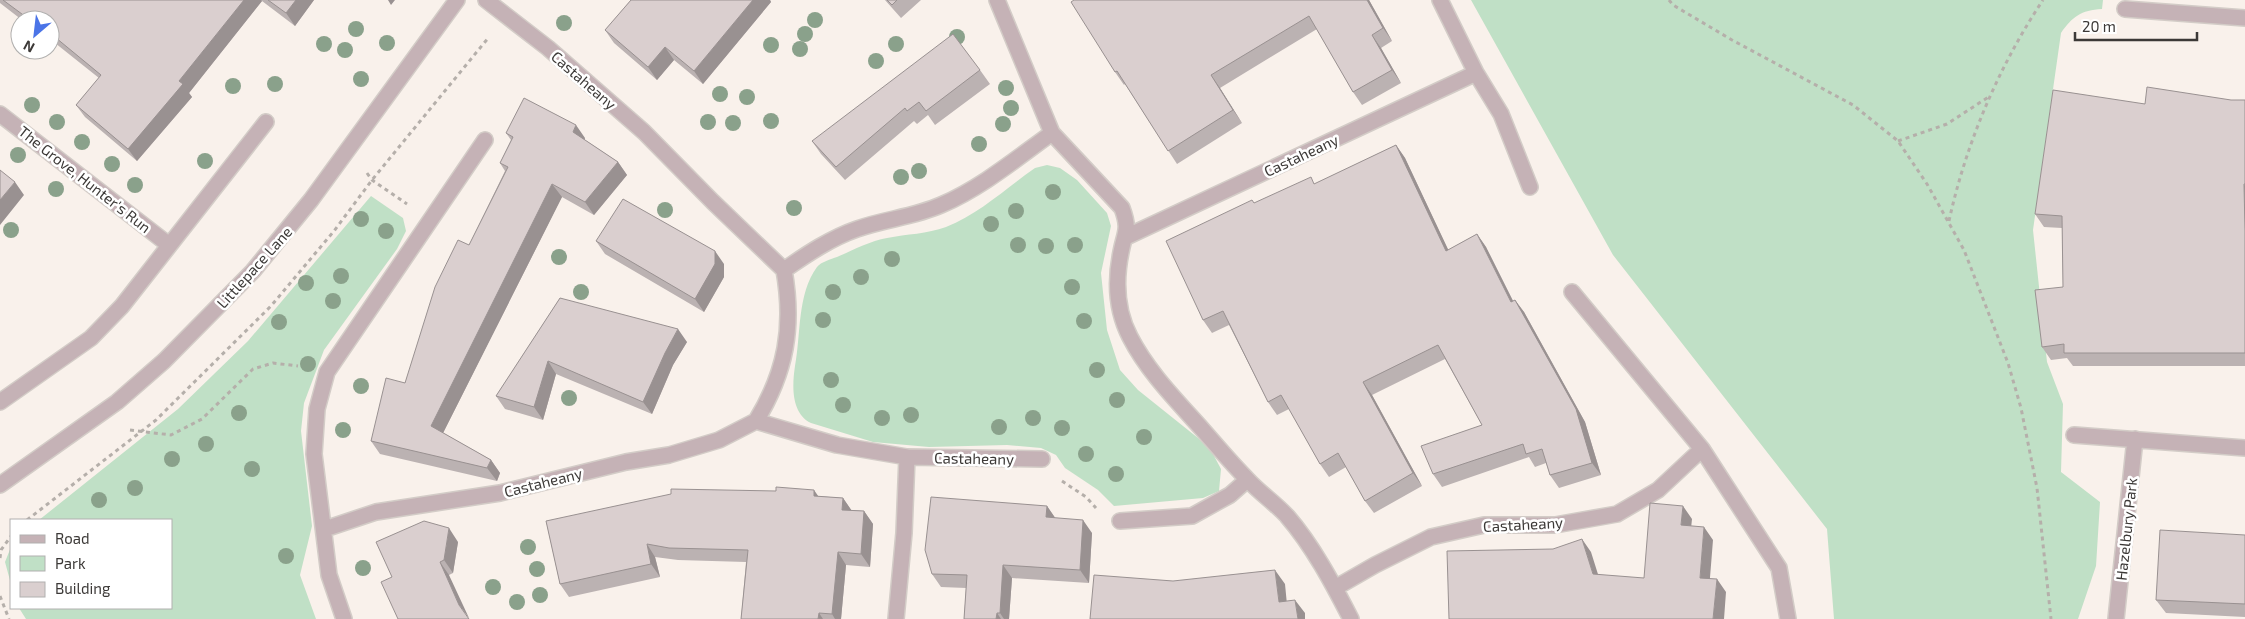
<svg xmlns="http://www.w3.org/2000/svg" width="2245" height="619" font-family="'Exo 2',sans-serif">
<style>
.green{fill:#c0e0c6}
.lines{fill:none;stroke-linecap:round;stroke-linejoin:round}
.minor-casing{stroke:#d3ccc7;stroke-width:18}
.path{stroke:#b5afaa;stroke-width:3;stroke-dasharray:4 4;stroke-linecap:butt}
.minor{stroke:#c5b2b6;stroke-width:15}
.tree{fill:#8aa18b}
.wall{fill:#bbb2b2}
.shaded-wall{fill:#999191}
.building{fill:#dacfcf;stroke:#999191}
.labels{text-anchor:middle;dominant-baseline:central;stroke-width:5;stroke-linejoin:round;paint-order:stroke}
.street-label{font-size:15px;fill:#3c3937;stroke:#fff}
</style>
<rect width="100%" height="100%" fill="#f9f1eb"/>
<path class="green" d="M1471 0H2103L2102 9C2081 10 2072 17 2061 33L2033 230 2047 362 2063 404 2061 472 2100 502 2096 566 2078 619H1834L1827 529 1613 255Z
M1047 165 1060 168 1077 180 1107 213 1111 226 1101 273 1107 330 1120 370 1138 390 1198 438 1213 454 1221 469 1219 491 1203 498 1114 506 1098 490 1065 468 1056 455 1041 448 1007 445 929 447 873 442 811 423C791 413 792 386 795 366 801 335 797 294 817 267 821 262 831 259 837 257 853 250 870 241 887 238 907 234 927 234 946 227 979 214 1006 188 1035 168Z
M371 196 403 218 406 231 397 249 324 350 304 403 301 431 312 526 300 575 316 619H26L19 608H171V520H39L178 409 248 341Z
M11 547V584L5 562Z"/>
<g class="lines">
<defs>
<path id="minor" d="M486 0 548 48 644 132 713 202 784 270C807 254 831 238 857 229 885 219 914 217 941 205 981 188 1017 158 1052 133
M997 0 1052 133 1122 208C1130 230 1125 231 1121 252 1115 281 1116 310 1130 337 1148 372 1176 400 1202 429 1217 446 1232 464 1248 480 1260 493 1275 503 1287 516 1313 546 1333 584 1351 619
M1440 0 1476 73 1501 114 1530 187
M2125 9 2245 18
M0 114 169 245
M1126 237 1476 73
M1572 292 1702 449 1779 568 1788 619
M0 402 91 338 122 306 266 122
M756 421C786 372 794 327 784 270
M2074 435 2245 448
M907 457 1042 459
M0 485 117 402 164 361 253 271 311 200 457 0
M1120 521 1192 516 1230 495 1247 480
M325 529 376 512 500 493 626 462 669 455 719 440 756 421 837 445 907 457 904 533 896 619
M1335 588 1375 565 1431 537 1484 525H1555L1617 514 1658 490 1702 449
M344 619 329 575 314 454 317 409 327 372 485 140
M2116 619 2135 439"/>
</defs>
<use href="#minor" class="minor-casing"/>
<path class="path" d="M1669 0 1673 5 1732 40 1853 105 1898 141 1927 184 1964 250 2008 363 2021 408 2037 488 2051 619
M1898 141 1947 124 1990 96
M367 173 372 180 407 204
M1949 221C1966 143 1999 66 2043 0
M130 430 171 435 202 419 253 369 273 363 298 366
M1062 481 1086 497 1096 508
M27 520 156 420 271 306 334 231 372 180 489 37
M0 558 1 550 11 536
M0 596 9 619"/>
<use href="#minor" class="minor"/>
</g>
<g class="tree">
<circle cx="815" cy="20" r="8"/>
<circle cx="564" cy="23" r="8"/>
<circle cx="356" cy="29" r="8"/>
<circle cx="805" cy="34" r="8"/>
<circle cx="957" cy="37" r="8"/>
<circle cx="387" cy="43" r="8"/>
<circle cx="324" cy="44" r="8"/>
<circle cx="896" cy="44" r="8"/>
<circle cx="771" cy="45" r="8"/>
<circle cx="800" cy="49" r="8"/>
<circle cx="345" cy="50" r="8"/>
<circle cx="876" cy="61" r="8"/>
<circle cx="361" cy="79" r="8"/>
<circle cx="275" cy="84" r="8"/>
<circle cx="233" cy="86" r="8"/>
<circle cx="1006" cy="88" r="8"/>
<circle cx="720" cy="94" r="8"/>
<circle cx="747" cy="97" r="8"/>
<circle cx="32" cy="105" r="8"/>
<circle cx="1011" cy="108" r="8"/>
<circle cx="771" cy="121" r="8"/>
<circle cx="57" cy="122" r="8"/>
<circle cx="708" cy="122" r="8"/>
<circle cx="733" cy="123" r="8"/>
<circle cx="1003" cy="124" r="8"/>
<circle cx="82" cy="142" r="8"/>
<circle cx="979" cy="144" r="8"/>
<circle cx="18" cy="155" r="8"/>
<circle cx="205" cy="161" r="8"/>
<circle cx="112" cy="164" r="8"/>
<circle cx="919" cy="171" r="8"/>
<circle cx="901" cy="177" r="8"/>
<circle cx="135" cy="185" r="8"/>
<circle cx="56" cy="189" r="8"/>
<circle cx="1053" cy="192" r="8"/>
<circle cx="794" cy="208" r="8"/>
<circle cx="665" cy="210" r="8"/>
<circle cx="1016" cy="211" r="8"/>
<circle cx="361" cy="219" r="8"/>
<circle cx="991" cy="224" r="8"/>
<circle cx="11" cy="230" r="8"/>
<circle cx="386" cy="231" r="8"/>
<circle cx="1018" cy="245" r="8"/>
<circle cx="1075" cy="245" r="8"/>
<circle cx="1046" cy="246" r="8"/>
<circle cx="559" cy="257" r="8"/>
<circle cx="892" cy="259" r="8"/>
<circle cx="341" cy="276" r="8"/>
<circle cx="861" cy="277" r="8"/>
<circle cx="306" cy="283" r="8"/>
<circle cx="1072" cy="287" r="8"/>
<circle cx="581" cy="292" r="8"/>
<circle cx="833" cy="292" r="8"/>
<circle cx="333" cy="301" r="8"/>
<circle cx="823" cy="320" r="8"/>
<circle cx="1084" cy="321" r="8"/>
<circle cx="279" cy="322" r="8"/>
<circle cx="308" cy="364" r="8"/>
<circle cx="1097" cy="370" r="8"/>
<circle cx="831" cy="380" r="8"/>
<circle cx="361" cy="386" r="8"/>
<circle cx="569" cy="398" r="8"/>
<circle cx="1117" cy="400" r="8"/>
<circle cx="843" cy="405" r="8"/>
<circle cx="239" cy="413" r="8"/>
<circle cx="911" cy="415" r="8"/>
<circle cx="882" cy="418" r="8"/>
<circle cx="1033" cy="418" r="8"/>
<circle cx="999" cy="427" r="8"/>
<circle cx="1062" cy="428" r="8"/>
<circle cx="343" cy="430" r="8"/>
<circle cx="1144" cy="437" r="8"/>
<circle cx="206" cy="444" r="8"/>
<circle cx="1086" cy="454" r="8"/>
<circle cx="172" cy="459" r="8"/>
<circle cx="252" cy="469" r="8"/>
<circle cx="1116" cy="474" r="8"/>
<circle cx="135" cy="488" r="8"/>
<circle cx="99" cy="500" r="8"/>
<circle cx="528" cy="547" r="8"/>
<circle cx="286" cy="556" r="8"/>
<circle cx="363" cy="568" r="8"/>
<circle cx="537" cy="569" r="8"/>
<circle cx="493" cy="587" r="8"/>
<circle cx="540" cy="595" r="8"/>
<circle cx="517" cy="602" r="8"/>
</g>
<path class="wall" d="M0 0H314L295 26 262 1 189 93 192 97 137 161 85 117 76 105 99 78 50 39V20H22L0 3Z
M631 0H770L771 2 703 84 674 60 657 80 614 43 605 30Z
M885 0H921L901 18Z
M1074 0H1369L1392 41 1381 48 1401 83 1362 105 1353 92 1317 29 1220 88 1242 123 1177 164 1125 84 1124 85 1115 72Z
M980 70 990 84 935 125 928 115 917 124 914 121 845 180 821 154 812 141Z
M2231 100H2245V366H2073L2067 358 2051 360 2042 347 2063 287 2062 228 2044 227 2035 214Z
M506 133 585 138V140L618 162 627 175 594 215 562 197 443 433 491 460 500 473 497 481 380 454 371 441 405 383 469 245 505 171 500 163 511 140Z
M1396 145 1405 158 1448 250 1477 234 1486 247 1513 301 1515 300 1524 312 1585 422 1601 475 1559 488 1550 475 1546 463 1535 467 1529 457 1442 487 1433 474 1482 425 1445 359 1372 395 1422 486 1374 513 1365 501 1346 467 1329 477 1320 464 1289 409 1277 415 1268 402 1229 325 1212 333 1203 320 1255 203 1315 184Z
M596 241 724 264V277L704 312 605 254Z
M560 298 687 342 673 365 652 414 556 374 543 420 505 409 496 396Z
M818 496 843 498 851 510 864 511 873 524 870 567 846 565 841 619H741L746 562 678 560 655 557 660 577 569 597 560 584 546 521Z
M1047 506 1055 518 1092 533 1089 583 1012 578 1009 619H964L966 588 941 587 932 574Z
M2245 535V617L2166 613 2156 600Z
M458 542 453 573 449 575 392 577Z"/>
<path class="shaded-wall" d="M244 0H261L262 1 189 93 192 97 137 161 128 149 179 81Z
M296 0H314L295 26 286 13Z
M388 0H395L391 5Z
M753 0H770L771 2 703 84 694 71Z
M1367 0H1369L1392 41 1383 28Z
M1372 35 1381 48 1401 83 1392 70Z
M665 47 674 60 657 80 648 67Z
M1211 75 1220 88 1242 123 1233 110Z
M576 125 585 138 582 145 573 132Z
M1396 145 1405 158 1455 264 1446 251Z
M618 162 627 175 594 215 585 202Z
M15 182 24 195 0 225V200Z
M552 184 562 197 440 439 431 426Z
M2244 184 2245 186V231Z
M1477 234 1486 247 1520 315 1511 302Z
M715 251 724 264V277L704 312 695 299Z
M1515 300 1524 312 1585 422 1601 475 1592 463Z
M678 329 687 342 673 365 652 414 643 402 665 353Z
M548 361 556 374 543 420 534 407Z
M1363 382 1372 395 1422 486 1413 473Z
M491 460 500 473 497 481 487 468Z
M814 490 823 503 814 496Z
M843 498 852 511 842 510Z
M1047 506 1056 519 1046 517Z
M1683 506 1692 519 1690 538 1681 525Z
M864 511 873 524 870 567 861 554Z
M1083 520 1092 533 1089 583 1080 570Z
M1704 527 1713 540 1709 590 1700 578Z
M449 528 458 542 453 573 444 560Z
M1582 539 1591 552 1602 587 1593 574Z
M647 544 655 557 660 577 651 564Z
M838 552 846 565 841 619H835L832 614Z
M440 562 449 575 469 618 459 605Z
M1003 565 1012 578 1009 619H1004L1000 613Z
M1275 570 1285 584 1288 615 1279 602Z
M1717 579 1726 592 1724 619H1713Z
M1295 600 1305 613V619H1298Z
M819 613 823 619H818Z
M997 613 1001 619H996Z"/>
<path class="building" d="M3 0H244L179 81 183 84 128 149 76 105 101 75 50 33V20H30Z
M268 0H296L286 13Z
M631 0H753L694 71 665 47 648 67 605 30Z
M887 0H897L892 5Z
M1074 0H1367L1383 28 1372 35 1392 70 1353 92 1309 16 1211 75 1233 110 1168 151 1117 71 1115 72 1071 2Z
M953 34 980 70 926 111 919 102 907 111 905 108 836 167 812 141Z
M2147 87 2231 100H2245V184H2244L2245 231V353H2064V344L2042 347 2035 290 2063 287 2062 216 2035 214 2053 90 2145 104Z
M524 98 576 125 573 132 618 162 585 202 552 184 431 426 491 460 487 468 371 441 386 378 405 383 435 287 458 240 469 245 508 167 500 163 513 137 506 133Z
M1396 145 1446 251 1477 234 1511 302 1515 300 1576 409 1592 463 1550 475 1542 449 1526 454 1523 444 1433 474 1421 446 1482 425 1438 345 1363 382 1413 473 1365 501 1338 453 1320 464 1281 395 1268 402 1223 311 1203 320 1166 241 1252 200 1254 203 1311 177 1314 184Z
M0 170 15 182 0 200Z
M623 199 715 251V264L695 299 596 241Z
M560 298 678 329 665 353 643 402 548 361 534 407 496 396Z
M776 487 814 490V496L843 498 842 510 864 511 861 554 838 552 832 614 819 613 818 619H741L748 550 669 548 647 544 651 564 560 584 546 521 671 494V489L776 491Z
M931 497 1047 506 1046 517 1083 520 1080 570 1003 565 1000 613H997L996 619H964L967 575 932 574 925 550Z
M1650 503 1683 506 1681 525 1704 527 1700 578 1717 579 1713 619H1449L1447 551 1553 549 1582 539 1593 574 1644 578Z
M424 521 449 528 444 560 440 562 459 605 469 619H398L381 582 392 577 376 542Z
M2160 530 2245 535V604L2156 600Z
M1275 570 1279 602 1295 600 1298 619H1090L1094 575 1173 581Z"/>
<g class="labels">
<g class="street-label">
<text transform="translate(584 80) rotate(41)">Castaheany</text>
<text transform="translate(1301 155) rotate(-25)">Castaheany</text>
<text transform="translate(85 179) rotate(38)">The Grove, Hunter's Run</text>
<text transform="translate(254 267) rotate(-48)">Littlepace Lane</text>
<text transform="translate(974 458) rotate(1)">Castaheany</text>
<text transform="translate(543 482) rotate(-14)">Castaheany</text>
<text transform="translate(1523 524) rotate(-3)">Castaheany</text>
<text transform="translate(2126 529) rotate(-84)">Hazelbury Park</text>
</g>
</g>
<rect x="10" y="519" width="162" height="90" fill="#ffffff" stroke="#b1b0af"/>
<rect x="20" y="535" width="25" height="8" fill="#c5b2b6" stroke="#b1b0af"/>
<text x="55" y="544" font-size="15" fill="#3c3937">Road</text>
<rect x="20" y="556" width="25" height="15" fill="#c0e0c6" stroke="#b1b0af"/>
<text x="55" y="569" font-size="15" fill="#3c3937">Park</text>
<rect x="20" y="582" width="25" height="15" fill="#dacfcf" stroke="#b1b0af"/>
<text x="55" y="594" font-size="15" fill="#3c3937">Building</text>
<g transform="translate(35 35) rotate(208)"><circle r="24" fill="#ffffff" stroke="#b1b0af"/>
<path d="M0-4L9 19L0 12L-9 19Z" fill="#4b74e7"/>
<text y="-8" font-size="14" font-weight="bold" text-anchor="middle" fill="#3c3937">N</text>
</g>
<path d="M2075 32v8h122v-8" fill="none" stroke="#3c3937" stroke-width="2.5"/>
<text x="2082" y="32" font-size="15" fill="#3c3937" stroke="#ffffff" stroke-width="4" paint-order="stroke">20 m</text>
</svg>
